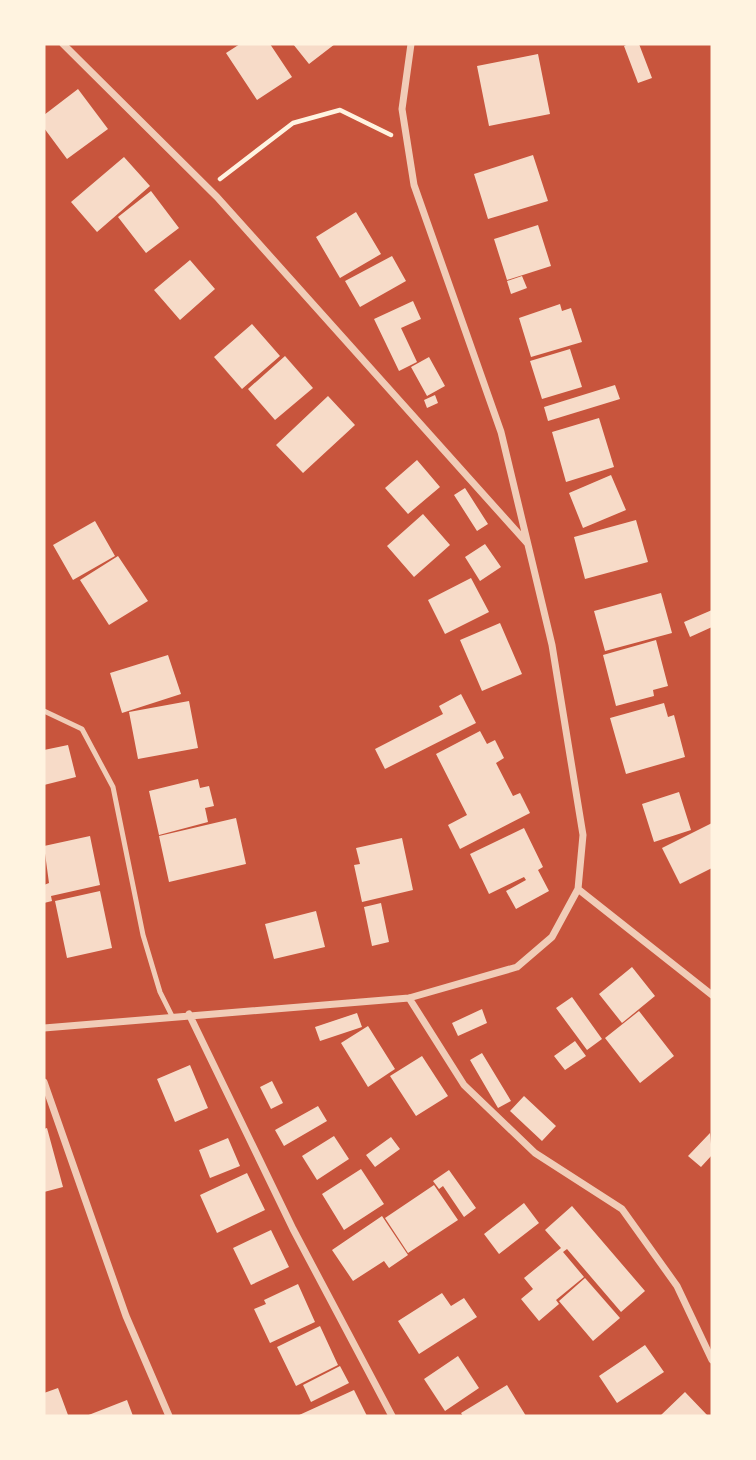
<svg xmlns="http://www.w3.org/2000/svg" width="756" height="1460" font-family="'Source Sans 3',sans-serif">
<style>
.building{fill:#f7dbc8}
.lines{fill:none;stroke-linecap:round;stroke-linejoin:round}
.path{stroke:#fff3e0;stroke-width:4.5}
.service{stroke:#f1ccb7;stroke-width:5}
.minor{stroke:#f1ccb7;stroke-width:7}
</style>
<rect width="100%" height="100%" fill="#c8553d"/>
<path class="building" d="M240 44H270L292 77 257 100 226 53Z
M293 44H335L309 64Z
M628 44H639L652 78 638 83 624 46Z
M538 54 550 114 489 126 477 66Z
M78 89 108 129 67 159 44 128V115Z
M533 155 548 201 488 219 474 174Z
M124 157 150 186 97 232 71 202Z
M151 191 179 228 146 253 118 217Z
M356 212 381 254 340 278 316 237Z
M538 225 551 266 507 280 494 239Z
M392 256 406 281 360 307 345 281Z
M190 260 215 289 180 320 154 290Z
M522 276 527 288 511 294 507 281Z
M413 301 421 319 401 328 417 362 399 371 374 319Z
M560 304 562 311 571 308 582 342 531 357 519 318Z
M252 324 280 356 242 389 214 357Z
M570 349 582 387 542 399 530 361Z
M285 356 313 388 275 420 248 389Z
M429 357 445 386 427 396 411 367Z
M615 385 620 399 548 421 544 407Z
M435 395 438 403 427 408 424 400Z
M328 396 355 425 303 473 276 445Z
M599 418 614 467 566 482 552 432Z
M417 460 440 487 408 514 385 488Z
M611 475 626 510 583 528 569 493Z
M465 488 488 524 477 531 454 495Z
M423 514 450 545 414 577 387 546Z
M636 520 648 562 585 579 574 537Z
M95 521 115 556 73 580 53 545Z
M485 544 501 567 480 581 465 557Z
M118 556 148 601 109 625 80 580Z
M471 578 489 612 445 634 428 600Z
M661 593 672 633 605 651 594 611Z
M712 610V627L690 637 684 622Z
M500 623 522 674 482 691 460 640Z
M656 640 668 686 653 690 654 696 616 706 603 655Z
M168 655 181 694 122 713 110 673Z
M461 694 476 723 385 769 375 749 443 714 439 706Z
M189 701 198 748 138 759 129 712Z
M664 703 668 717 674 715 685 757 626 774 610 718Z
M480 731 487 744 495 740 504 758 496 763 513 796 520 793 530 813 460 849 448 825 467 815 436 754Z
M68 745 76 777 44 785V750Z
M198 779 200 788 209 786 214 806 205 808 208 822 159 835 149 791Z
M679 792 691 830 654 842 642 804Z
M236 818 246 864 169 882 159 836Z
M712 823V868L680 884 662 848Z
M524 828 543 867 538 870 549 891 516 909 506 891 526 880 524 877 489 894 470 854Z
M90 836 100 885 51 896 52 901 44 903V885L49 883 44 846Z
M402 838 413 890 362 902 354 865 360 864 356 848Z
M100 891 112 948 67 958 55 901Z
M381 903 389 942 372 946 364 907Z
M316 911 325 947 274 959 265 924Z
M632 967 655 996 622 1023 599 994Z
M572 997 602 1039 587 1050 556 1008Z
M482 1009 487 1023 458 1036 452 1023Z
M639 1011 674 1056 640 1083 605 1038Z
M357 1013 362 1027 320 1041 315 1027Z
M368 1026 395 1069 368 1087 341 1043Z
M575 1041 586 1056 565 1070 554 1056Z
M482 1053 511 1101 498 1108 470 1060Z
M422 1056 448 1096 416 1116 390 1076Z
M190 1065 208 1108 175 1122 157 1079Z
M272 1081 283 1103 271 1109 260 1087Z
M524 1096 556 1126 542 1141 510 1111Z
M318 1106 327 1121 284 1146 275 1130Z
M47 1128 63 1187 44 1192V1129Z
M710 1133 712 1155 701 1167 688 1156Z
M334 1136 349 1159 317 1180 302 1156Z
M391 1137 400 1149 375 1167 366 1155Z
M228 1138 240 1166 210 1178 199 1150Z
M361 1169 384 1204 344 1230 322 1194Z
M449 1170 476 1208 464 1217 443 1186 439 1189 433 1181Z
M247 1173 265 1210 217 1233 200 1195Z
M434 1185 458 1220 408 1253 385 1218Z
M524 1203 539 1223 499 1254 484 1234Z
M572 1206 645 1291 621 1312 567 1249 563 1252 584 1277 556 1300 559 1304 539 1321 521 1299 533 1289 524 1278 561 1248 545 1230Z
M382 1216 408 1255 389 1268 384 1261 353 1281 332 1250Z
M271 1230 289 1267 251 1285 233 1248Z
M585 1278 620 1318 593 1341 559 1301Z
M298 1284 315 1322 270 1343 254 1309 266 1304 264 1300Z
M442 1293 451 1306 464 1298 477 1317 419 1354 398 1321Z
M320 1326 338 1365 296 1386 277 1347Z
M645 1345 664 1372 617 1403 599 1376Z
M458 1356 479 1388 445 1411 424 1379Z
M340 1366 349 1383 311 1402 303 1385Z
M507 1385 526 1416H463L461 1413Z
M58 1388 68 1415 44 1416V1393Z
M354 1390 367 1416H297Z
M685 1392 708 1416H660Z
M127 1400 133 1416H86Z"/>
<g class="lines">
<path class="path" d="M220 179 293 123 340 110 391 135"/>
<path class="service" d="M44 711 82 729 113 787 143 935 160 992 172 1016"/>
<path class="minor" d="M63 44 217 197 527 543
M578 889 712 995
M409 998 464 1085 535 1153 622 1209 677 1286 712 1360
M189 1014 293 1229 392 1416
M44 1028 409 998 517 967 552 937 578 889 583 835 552 645 501 432 414 185 402 109 411 44
M44 1082 126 1316 169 1416"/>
</g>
<rect width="756" height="1460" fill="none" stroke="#fff3e0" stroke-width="91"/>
</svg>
